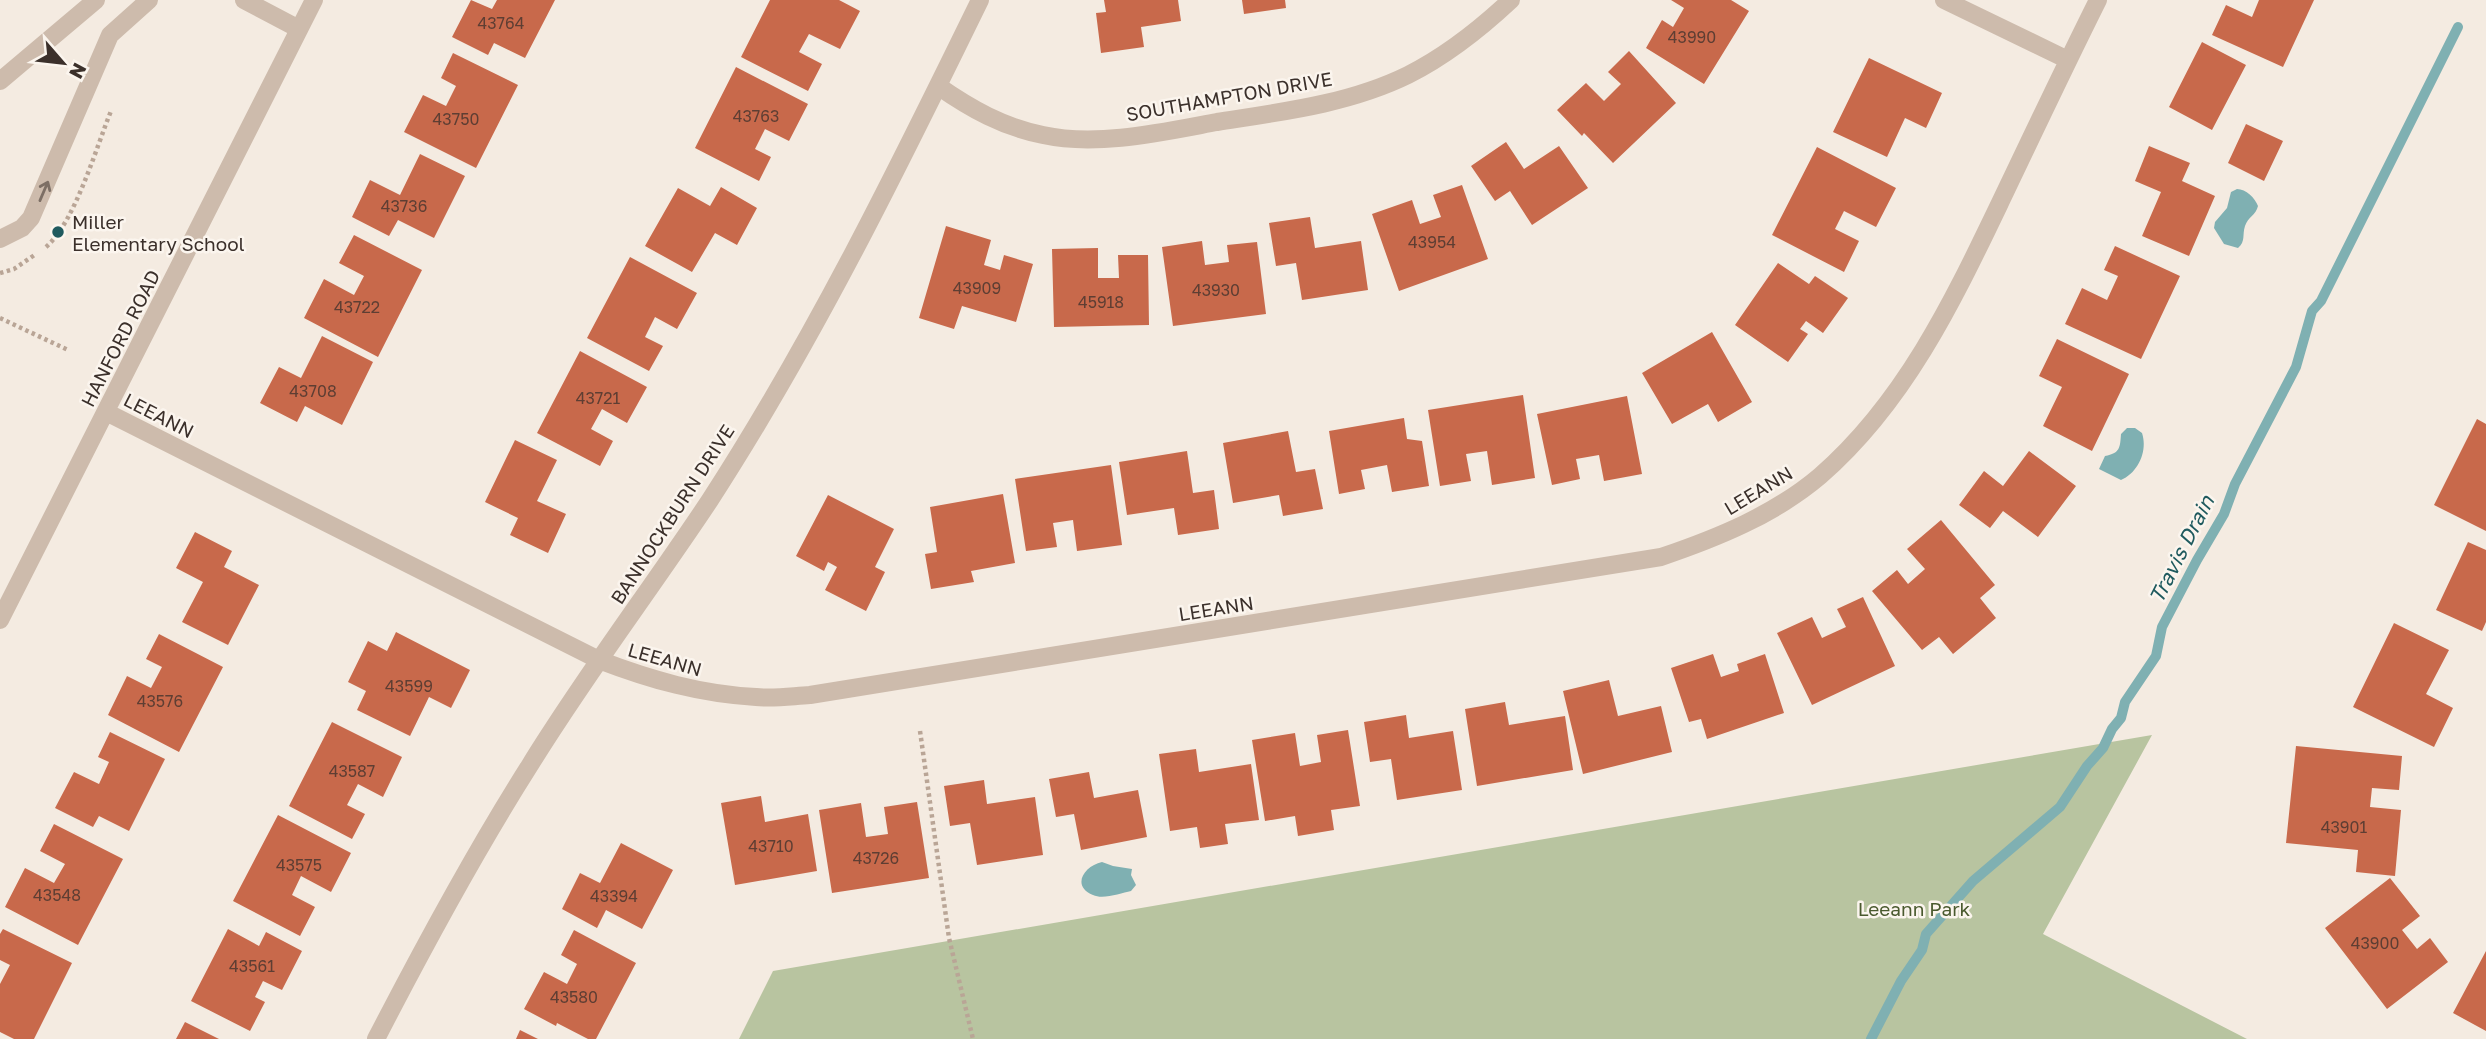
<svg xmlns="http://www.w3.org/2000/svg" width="2486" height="1039" font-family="'Golos Text',sans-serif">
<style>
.green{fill:#b8c4a0}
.water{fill:#7fb0b2}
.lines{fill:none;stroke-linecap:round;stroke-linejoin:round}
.stream{stroke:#7fb0b2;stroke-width:10}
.building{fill:#c8694b}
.path{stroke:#b9a596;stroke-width:4.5;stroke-dasharray:3.5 3.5;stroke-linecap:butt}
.minor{stroke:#cdbbac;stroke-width:18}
.oneway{stroke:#7d6f65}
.poi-dot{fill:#1f5a5e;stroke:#fbf5ee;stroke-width:2.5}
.labels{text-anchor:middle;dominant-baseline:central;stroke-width:5;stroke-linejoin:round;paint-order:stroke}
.number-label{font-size:16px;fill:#5e3e33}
.street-label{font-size:19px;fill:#3b302b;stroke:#fbf5ee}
.poi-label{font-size:19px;fill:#3b302b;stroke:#fbf5ee;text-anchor:start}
.park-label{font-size:19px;fill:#4a5a2e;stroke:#fbf5ee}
.water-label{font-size:21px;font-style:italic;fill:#1f5a5e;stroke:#fbf5ee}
</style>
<rect width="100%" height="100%" fill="#f4ebe1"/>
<path class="green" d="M2152 735 2043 934 2247 1039H739L773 971Z"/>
<path class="water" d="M2237 189C2246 189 2255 198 2258 206 2256 215 2248 217 2245 226 2242 235 2246 241 2238 248L2224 244 2214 228 2215 222 2227 208 2231 192Z
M2127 428H2135L2142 433C2148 451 2138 473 2121 480L2099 469 2105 456C2120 453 2120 448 2121 434Z
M1102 862 1113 866 1132 869 1131 875 1136 885 1131 891C1121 893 1103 900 1093 895 1071 886 1084 866 1102 862Z"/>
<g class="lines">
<path class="stream" d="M1871 1039 1901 981 1922 950 1926 934 1973 881 2060 807 2087 766 2103 748 2112 729 2121 718 2125 702 2156 656 2162 627 2197 560 2224 514 2235 484 2296 367 2312 311 2321 301 2458 27"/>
</g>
<path class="building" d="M471 0 492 9 497 0H555L525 58 494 43 488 55 452 37Z
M770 0H839L860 11 840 49 809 34 799 52 822 64 808 91 741 57Z
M1104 0H1178L1181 21 1141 27 1144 47 1101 53 1096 13 1106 12Z
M1242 0H1285L1286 8 1244 14Z
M1671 0H1731L1749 11 1704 84 1646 48 1662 20 1673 27 1684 8Z
M2259 0H2314L2283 67 2212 35 2226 5 2252 17Z
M2202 42 2246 65 2212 130 2169 107Z
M1629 51 1676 103 1613 163 1584 133 1582 136 1557 110 1586 83 1604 101 1621 84 1608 72Z
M453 53 518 85 476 168 404 132 423 95 446 106 456 86 441 78Z
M1869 58 1942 93 1926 128 1905 118 1887 157 1833 132Z
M736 67 808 104 789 141 765 129 755 149 771 157 759 181 695 148Z
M2246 124 2283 141 2264 181 2228 163Z
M1506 142 1524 169 1559 146 1588 188 1532 225 1510 191 1495 201 1471 166Z
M2149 146 2190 163 2182 181 2215 196 2189 256 2142 236 2161 192 2135 181Z
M1817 147 1896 188 1876 227 1844 211 1835 229 1859 241 1844 272 1772 235Z
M420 154 465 176 434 238 398 220 389 236 352 217 370 180 400 195Z
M1462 185 1488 259 1399 291 1372 214 1412 200 1420 224 1441 217 1433 195Z
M721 187 757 208 737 245 715 233 692 272 645 246 678 188 710 206Z
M1310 217 1315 248 1361 241 1368 290 1302 300 1296 263 1276 266 1269 223Z
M946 226 991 240 984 265 1000 270 1004 255 1033 264 1016 322 962 306 954 329 919 318Z
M354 235 422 270 378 357 304 318 324 279 354 295 364 276 339 263Z
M1202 241 1205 265 1229 262 1227 245 1257 242 1266 314 1173 326 1162 247Z
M2115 246 2180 276 2141 359 2065 324 2082 288 2107 300 2118 276 2104 270Z
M1098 248V278H1119L1118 255H1148L1149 325 1054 327 1052 249Z
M630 257 697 293 677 329 655 317 645 337 663 346 649 371 587 338Z
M1778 263 1809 284 1815 276 1848 298 1823 333 1806 321 1800 329 1808 334 1788 362 1735 325Z
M1712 332 1752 402 1718 422 1708 404 1672 424 1642 373Z
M322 336 373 362 342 425 305 406 297 422 260 403 279 367 301 378Z
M2057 339 2129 374 2092 451 2043 426 2062 387 2039 376Z
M580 351 647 387 627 423 602 409 591 429 613 441 600 466 537 433Z
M1523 395 1535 478 1492 485 1487 451 1466 454 1471 481 1440 486 1428 410Z
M1627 396 1642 474 1604 481 1599 455 1576 459 1580 479 1552 485 1537 414Z
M1404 418 1407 439 1422 441 1429 486 1392 492 1387 465 1361 470 1365 489 1339 494 1329 431Z
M2477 419 2486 424V531L2434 505Z
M1288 431 1296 472 1315 469 1323 509 1283 516 1279 495 1233 503 1223 443Z
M515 440 557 460 537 501 566 514 548 553 510 535 518 518 485 502Z
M1187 451 1193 493 1214 490 1219 529 1178 535 1174 508 1127 515 1119 462Z
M2029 451 2076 486 2038 537 2003 511 1990 528 1959 505 1984 471 2003 486Z
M1111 465 1122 545 1077 551 1073 520 1053 523 1057 547 1026 551 1015 479Z
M1003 494 1015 563 971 571 974 582 931 589 925 554 937 552 930 507Z
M828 495 894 529 875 567 885 572 866 611 825 590 837 567 828 562 824 571 796 556Z
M1941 520 1995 585 1980 598 1996 618 1953 654 1939 637 1922 650 1872 591 1897 570 1908 584 1925 569 1907 549Z
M195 532 232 551 224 567 259 585 228 645 182 622 203 582 176 568Z
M2468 542 2486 550V622L2482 631 2436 610Z
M1863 597 1895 666 1812 705 1777 633 1812 617 1822 638 1846 627 1837 609Z
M2394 623 2449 650 2426 694 2453 708 2434 747 2353 707Z
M396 632 470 670 451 708 429 697 410 736 357 710 366 691 348 682 368 641 387 651Z
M159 634 223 667 179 752 108 715 127 676 151 688 162 667 146 659Z
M1713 654 1721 677 1739 671 1737 664 1765 654 1784 713 1707 739 1701 719 1689 722 1671 668Z
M1609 680 1618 716 1661 706 1672 752 1583 774 1563 691Z
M1505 702 1509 725 1565 716 1573 770 1477 786 1465 709Z
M1406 715 1409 738 1453 731 1462 790 1397 800 1391 759 1370 762 1364 722Z
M332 722 402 757 383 797 358 784 347 805 365 814 352 839 289 806Z
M1348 730 1360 806 1331 810 1334 830 1298 836 1295 816 1265 821 1252 740 1295 733 1300 766 1321 762 1317 735Z
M110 732 165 759 129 831 99 816 93 827 55 808 74 772 99 784 109 762 98 757Z
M2296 746 2402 756 2399 790 2372 788 2370 807 2401 810 2395 876 2356 872 2358 850 2286 843Z
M1196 749 1199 772 1251 764 1259 820 1225 824 1228 844 1200 848 1197 827 1170 831 1159 754Z
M1089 772 1094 798 1138 790 1147 837 1081 850 1074 814 1056 817 1049 779Z
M984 780 987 804 1035 797 1043 855 977 865 970 823 950 826 944 786Z
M761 796 765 822 808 814 817 871 735 885 721 803Z
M917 802 929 878 832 893 819 810 861 803 866 837 888 834 884 807Z
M278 815 351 853 331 892 301 876 292 895 315 907 300 936 233 901Z
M54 824 123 859 78 945 5 907 25 868 54 883 65 864 40 851Z
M621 843 673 870 642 929 606 910 597 928 562 909 580 873 600 883Z
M2390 878 2420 916 2402 930 2417 949 2430 938 2448 962 2387 1009 2325 928Z
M3 929 72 963 34 1039H14L0 1032V984L10 965 0 960V934Z
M228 929 259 946 266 932 302 951 282 990 263 981 255 997 265 1002 250 1031 191 1001Z
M574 930 636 963 596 1039H588L557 1023 556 1026 524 1009 544 972 567 984 577 964 561 955Z
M2486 951V1031L2453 1013Z
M185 1022 219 1039H176Z
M520 1030 538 1039H516Z"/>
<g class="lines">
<path class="path" d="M46 247C75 222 96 148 111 111
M0 273 14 269 36 254
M0 318 68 350
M920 731 949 938 973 1039"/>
<path class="minor" d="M244 0 299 29
M1944 0 2068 60
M0 81 96 0
M938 86C971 109 1003 127 1043 135 1097 147 1163 132 1217 122 1281 112 1349 104 1408 75 1446 56 1480 29 1511 0
M0 239 22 228 31 218 110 35 149 0
M106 412 599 660C651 680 701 694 756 697 774 699 792 696 810 695L1661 557C1717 538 1774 515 1820 476 1904 403 1952 303 1999 205 2032 136 2064 68 2098 0
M0 620 314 0
M376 1039C424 946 474 853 530 765 586 674 651 589 710 500 813 341 897 170 980 0"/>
</g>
<defs><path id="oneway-shaft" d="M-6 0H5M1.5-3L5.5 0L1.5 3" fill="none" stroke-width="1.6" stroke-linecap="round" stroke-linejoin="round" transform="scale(1.75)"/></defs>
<use class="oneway" href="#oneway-shaft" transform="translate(44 191) rotate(-67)"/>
<circle class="poi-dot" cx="58" cy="232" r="7"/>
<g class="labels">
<g class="number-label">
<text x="501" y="23">43764</text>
<text x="1692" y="37">43990</text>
<text x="756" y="116">43763</text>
<text x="456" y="119">43750</text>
<text x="404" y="206">43736</text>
<text x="1432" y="242">43954</text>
<text x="977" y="288">43909</text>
<text x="1216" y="290">43930</text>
<text x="1101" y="302">45918</text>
<text x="357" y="307">43722</text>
<text x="313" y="391">43708</text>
<text x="598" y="398">43721</text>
<text x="409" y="686">43599</text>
<text x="160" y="701">43576</text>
<text x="352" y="771">43587</text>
<text x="2344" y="827">43901</text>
<text x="771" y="846">43710</text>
<text x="876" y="858">43726</text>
<text x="299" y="865">43575</text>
<text x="57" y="895">43548</text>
<text x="614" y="896">43394</text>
<text x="2375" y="943">43900</text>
<text x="252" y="966">43561</text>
<text x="574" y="997">43580</text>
</g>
<g class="street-label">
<text transform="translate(1229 96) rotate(-10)">SOUTHAMPTON DRIVE</text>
<text transform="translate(120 338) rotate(-63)">HANFORD ROAD</text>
<text transform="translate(159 415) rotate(27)">LEEANN</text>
<text transform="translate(1758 490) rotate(-31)">LEEANN</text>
<text transform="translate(672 514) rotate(-57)">BANNOCKBURN DRIVE</text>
<text transform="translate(1216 608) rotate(-9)">LEEANN</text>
<text transform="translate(665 659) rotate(16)">LEEANN</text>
</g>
<g class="poi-label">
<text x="72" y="221">Miller<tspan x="72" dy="22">Elementary School</tspan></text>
</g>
<g class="park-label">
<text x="1914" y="908">Leeann Park</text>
</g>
<g class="water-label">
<text transform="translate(2181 549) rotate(-63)">Travis Drain</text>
</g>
</g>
<g transform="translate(63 63) rotate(118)" stroke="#fbf5ee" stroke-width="5" paint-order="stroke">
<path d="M0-5L12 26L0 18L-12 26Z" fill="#3b302b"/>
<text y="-10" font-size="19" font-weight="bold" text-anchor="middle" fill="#3b302b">N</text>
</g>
</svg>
